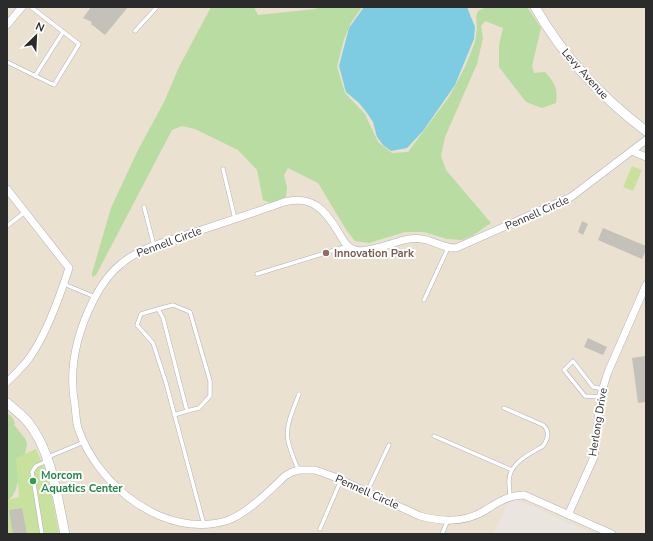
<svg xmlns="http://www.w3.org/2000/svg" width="653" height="541" font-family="'Nunito Sans',sans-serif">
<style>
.education{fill:#ebe1d0}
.green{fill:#b8dca1}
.pitch{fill:#c8e29e}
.water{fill:#7dcce2}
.building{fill:#c4c0ba}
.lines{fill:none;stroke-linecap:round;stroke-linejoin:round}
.service-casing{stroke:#afb1ba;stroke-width:4.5}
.minor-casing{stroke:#afb1ba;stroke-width:8}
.tertiary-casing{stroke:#afb1ba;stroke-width:10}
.service{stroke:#fff;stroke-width:3.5}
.minor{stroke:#fff;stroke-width:7}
.tertiary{stroke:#fff;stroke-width:9}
.education-dot{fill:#8d6e63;stroke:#fff;stroke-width:1.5}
.leisure-dot{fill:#2e9e5b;stroke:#fff;stroke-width:1.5}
.labels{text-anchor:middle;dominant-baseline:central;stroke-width:4;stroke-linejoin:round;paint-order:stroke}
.street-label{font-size:11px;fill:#2b2b2b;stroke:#fff}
.education-label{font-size:11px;font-weight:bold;fill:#785e54;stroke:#fff;text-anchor:start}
.leisure-label{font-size:11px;font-weight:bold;fill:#27864d;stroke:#fff;text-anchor:start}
</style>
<rect width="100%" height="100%" fill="#ebe5df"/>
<path class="education" d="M7 7H646V534H594L516 499 508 502 493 534H7Z"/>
<path class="green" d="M211 7H254L258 15 315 9 318 7H362L351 23 344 39 337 67 345 93 365 114 378 142 392 153 408 152 449 97 465 67 475 42 477 28 476 16 478 11 486 7H527L541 28 532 66 534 73 545 72C555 83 558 88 556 103L542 108 526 102 499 67V45L503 28 485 21 481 26 483 38 477 64 445 137 441 156 446 170 491 223 472 236 462 240 447 239 424 232H405L369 243 355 241 347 231 318 183 288 168 284 175 287 187 286 197 270 203 263 200 257 170 238 150 195 129 182 126 172 130 96 275 92 277V273L111 208 137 152 164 102 179 67Z
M7 413 12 417 15 423 14 426H15L26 440 27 445 16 489 13 495 8 501Z"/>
<path class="pitch" d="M632 166 642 170 633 191 623 187Z
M36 449 45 469 51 492 59 534H7V500L19 497 16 458Z"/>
<path class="water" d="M364 7H467L475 27 474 39 455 85 423 131 407 148 391 151 383 145 377 137 373 122 367 113 359 103 346 92 339 66 349 28Z"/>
<path class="building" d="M91 7H128L105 35 91 24 92 22 83 18Z
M582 221 588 224 583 235 578 232Z
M603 228 646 246V250L642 259 598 240Z
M588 338 607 347 603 355 584 347Z
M645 356 646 402 638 403 632 358Z
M22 508 27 534H13L9 510Z"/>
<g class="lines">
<defs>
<path id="service" d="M135 31 157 7
M7 62 54 85 79 44 31 7
M35 76 63 32
M223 169 235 219
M144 207 154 246
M7 226 25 212
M257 274 348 246
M64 284 95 297
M424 300 448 248
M158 309 173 305 190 312 210 381V396L199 408 187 411
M600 397 585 396 564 370 573 361 593 387 603 389
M504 408 543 425C550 431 548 439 543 446 530 454 509 463 509 481 509 486 510 491 510 497
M174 415 187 411 163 318 158 309 141 314 137 325 153 343 166 383 204 525
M434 436 512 470
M48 457 84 442
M299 471C282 434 285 430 299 394
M367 492 389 445
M320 529 341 480
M42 534 32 472 36 466 47 461
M442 534 448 520"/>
<path id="minor" d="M7 25 22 7
M632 151 646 157
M7 189 69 268C60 296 47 333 30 357 24 366 15 374 7 382
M568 515 594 457 601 394 608 372 646 285
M612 534 524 495C508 495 497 503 484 511 464 523 442 522 420 516L332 476 315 470H300L292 472 285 476C268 492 250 511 229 520 165 541 97 485 78 428 76 421 76 413 75 406 68 369 76 335 93 301 100 287 108 274 121 264 141 247 168 241 192 233 223 223 253 213 284 202 313 195 325 210 339 233 343 240 347 248 355 250 366 254 396 241 409 239 429 236 439 248 456 248L571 197 646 140"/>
<path id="tertiary" d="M535 7C563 56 601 97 646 131
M7 403C14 409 22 415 28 422 52 452 57 497 65 534"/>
</defs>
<use href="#service" class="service-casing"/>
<use href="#minor" class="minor-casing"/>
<use href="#tertiary" class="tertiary-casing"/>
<use href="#service" class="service"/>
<use href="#minor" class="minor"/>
<use href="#tertiary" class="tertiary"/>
</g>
<circle class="education-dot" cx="326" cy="253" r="4"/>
<circle class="leisure-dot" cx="33" cy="481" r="4"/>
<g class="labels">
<g class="street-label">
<text transform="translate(585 74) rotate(48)">Levy Avenue</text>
<text transform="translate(537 213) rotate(-24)">Pennell Circle</text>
<text transform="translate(169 242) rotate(-20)">Pennell Circle</text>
<text transform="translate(598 422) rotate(-81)">Herlong Drive</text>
<text transform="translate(367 492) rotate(24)">Pennell Circle</text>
</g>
<g class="education-label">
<text x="334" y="253">Innovation Park</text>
</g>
<g class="leisure-label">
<text x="41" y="475">Morcom<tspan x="41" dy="13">Aquatics Center</tspan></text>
</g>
</g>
<rect width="653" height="541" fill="none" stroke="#2b2b2b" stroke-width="16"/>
<g transform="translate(36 36) rotate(24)" stroke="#ffffff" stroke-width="3" paint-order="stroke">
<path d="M0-3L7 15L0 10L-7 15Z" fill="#2b2b2b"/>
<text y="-6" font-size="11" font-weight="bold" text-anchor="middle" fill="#2b2b2b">N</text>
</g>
</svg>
